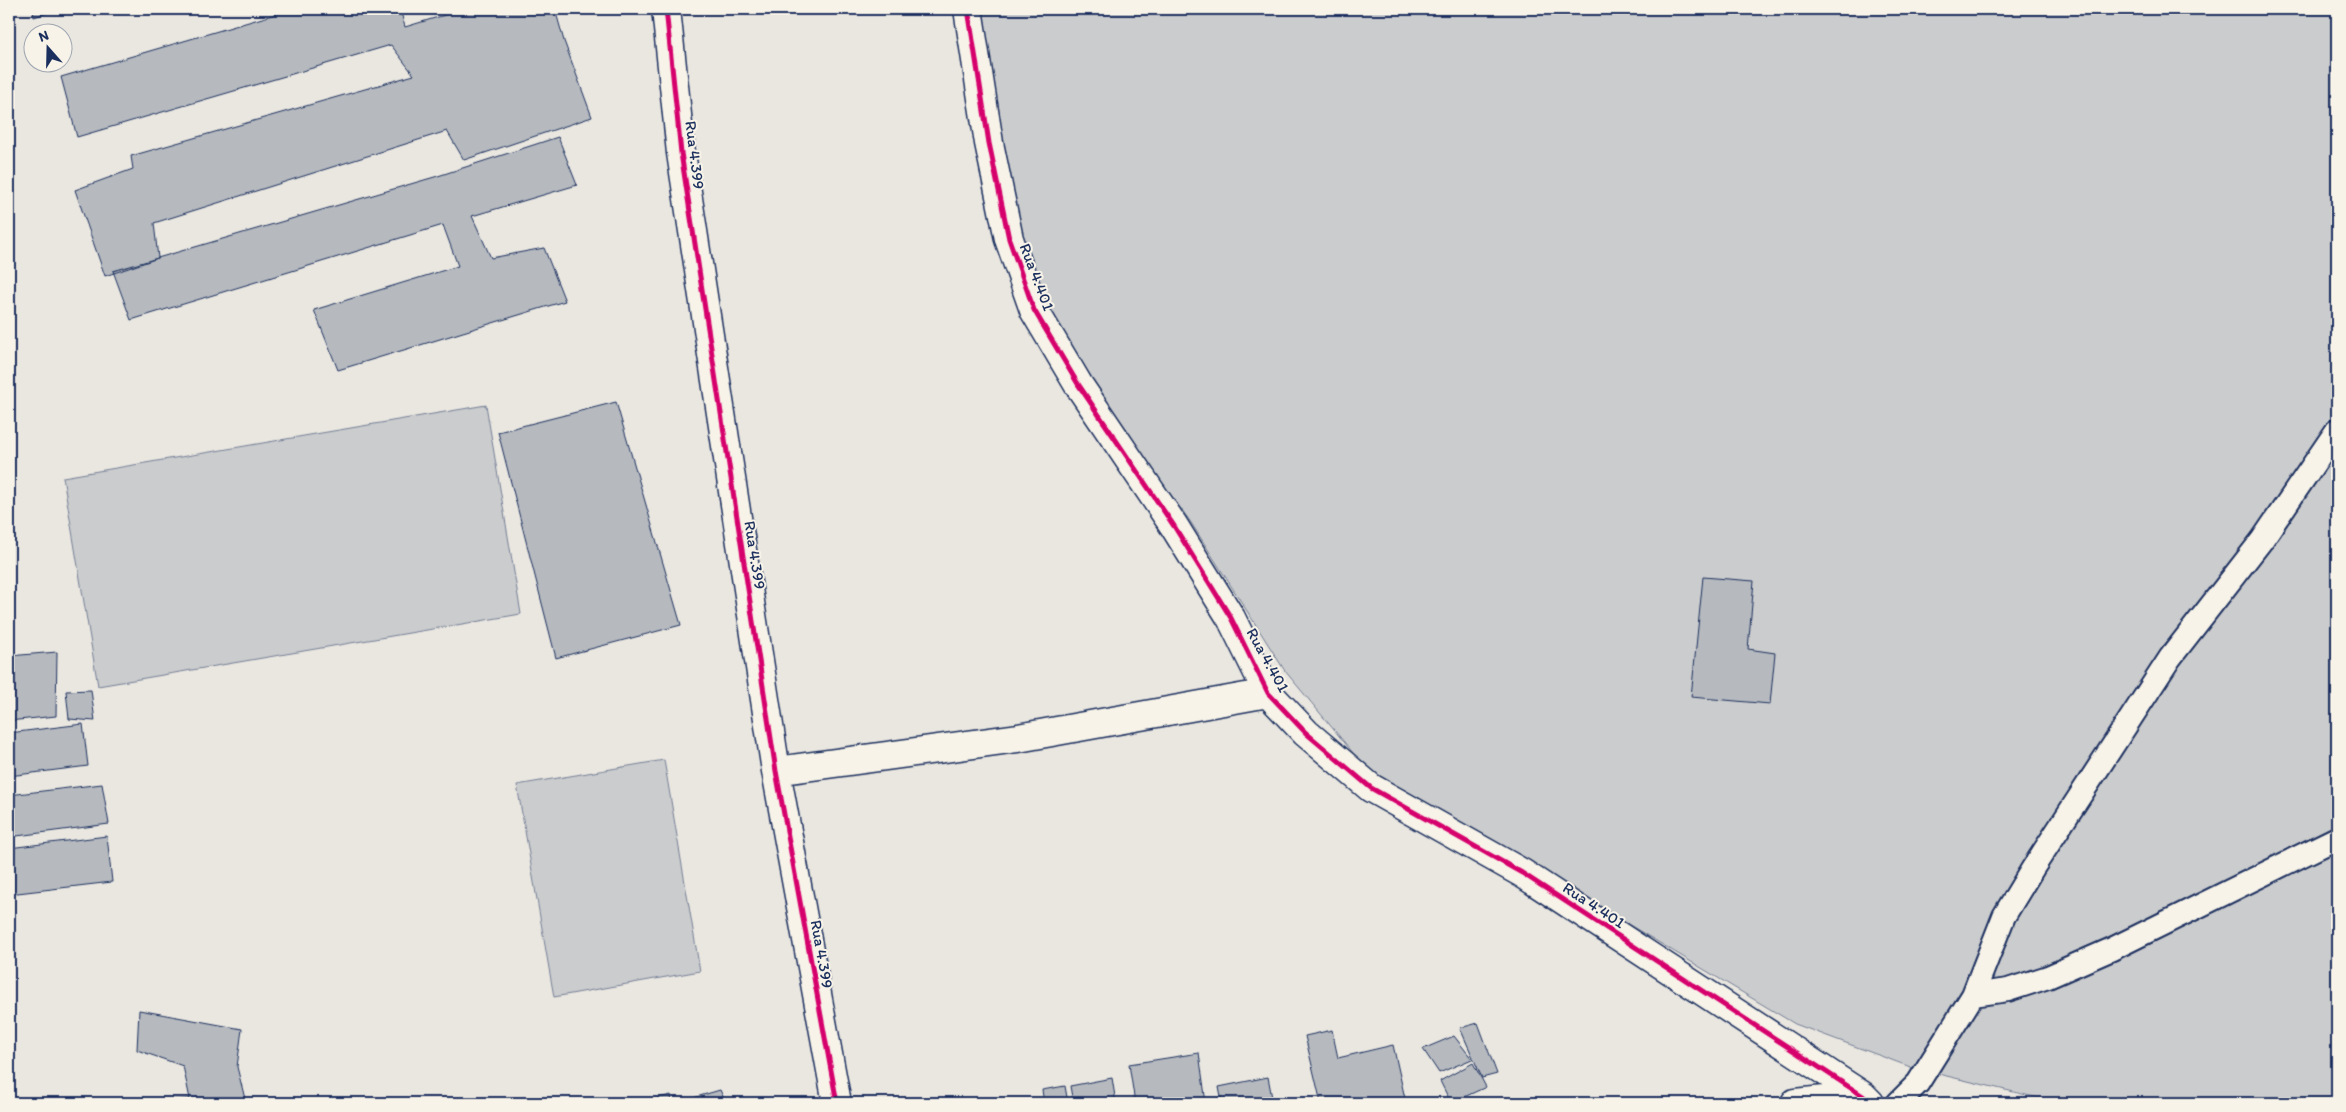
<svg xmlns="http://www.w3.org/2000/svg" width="2346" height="1112" font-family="Itim,sans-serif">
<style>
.green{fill:#cbcccd;stroke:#737e96}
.building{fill:#b6babf;stroke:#1b2f5e}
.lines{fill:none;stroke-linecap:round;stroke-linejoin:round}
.service-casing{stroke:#1b2f5e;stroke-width:26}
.minor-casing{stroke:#1b2f5e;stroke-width:31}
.service{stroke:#f7f3e8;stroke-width:22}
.minor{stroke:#f7f3e8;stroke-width:28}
.cycleway-casing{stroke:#f7f3e8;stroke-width:8}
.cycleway{stroke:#d6006c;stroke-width:5}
.labels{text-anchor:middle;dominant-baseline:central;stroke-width:4;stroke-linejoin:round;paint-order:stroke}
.street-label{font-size:16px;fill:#1b2f5e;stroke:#f7f3e8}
</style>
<rect width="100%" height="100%" fill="#eae7e0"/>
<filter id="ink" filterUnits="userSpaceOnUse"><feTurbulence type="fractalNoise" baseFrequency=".02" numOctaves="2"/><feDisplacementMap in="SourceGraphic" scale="10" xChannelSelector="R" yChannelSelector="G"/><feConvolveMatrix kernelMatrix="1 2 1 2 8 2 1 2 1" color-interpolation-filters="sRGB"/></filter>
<g filter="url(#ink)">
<path class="green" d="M968 9H2337V1103H2060L1913 1068 1795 1024 1364 766 1285 671 1190 521 1034 310Z
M486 405 521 614 98 686 63 477Z
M664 760 700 971 554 997 517 785Z"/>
<path class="building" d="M33 9H60L34 17Z
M293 9H400L405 27 465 9H555L564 41 592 117 464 160 447 131 154 223 158 258 105 276 75 190 133 169 131 156 414 75 391 45 77 137 61 77Z
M558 137 577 185 472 216 491 258 544 248 565 301 338 370 314 310 458 266 443 225 131 320 113 271 438 176Z
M616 402 681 625 556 658 498 432Z
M1703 577 1754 581 1748 649 1775 653 1770 704 1691 697Z
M57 652 56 716 9 721V656Z
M91 690 95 721 69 719 66 691Z
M83 724 88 766 9 776V733Z
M102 784 109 824 9 837V795Z
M107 836 112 882 9 894V848Z
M139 1010 242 1029 237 1067 246 1103H169L168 1100 190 1099 183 1066 137 1050Z
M1478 1023 1497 1074 1482 1078 1460 1028Z
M1332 1030 1338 1058 1393 1045 1406 1103H1321L1305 1036Z
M1454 1036 1472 1059 1439 1073 1423 1049Z
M1199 1053 1206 1103H1135L1129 1064Z
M1473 1063 1486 1087 1451 1103 1440 1081Z
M1268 1077 1273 1103H1222L1219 1087Z
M1112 1078 1116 1103H1073L1070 1086Z
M1065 1086 1068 1103H1044L1042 1090Z
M720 1090 726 1103H687L686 1100Z
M671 1095 672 1103H638Z"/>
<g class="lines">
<defs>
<path id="service" d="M1973 995 2008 990 2048 977 2112 949 2337 838
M1898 1103 1918 1083 1973 995 2004 916 2033 868 2170 658 2262 540 2337 430"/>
<path id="minor" d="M666 9 681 153 776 771 837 1103
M968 9 989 143 1009 239 1034 310 1078 384 1174 526 1231 618 1268 693 1306 733 1371 788 1522 873 1863 1096 1870 1103
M776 771 1018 738 1268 693
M1795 1103 1863 1096"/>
</defs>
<use href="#service" class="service-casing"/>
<use href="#minor" class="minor-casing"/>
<use href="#service" class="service"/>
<use href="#minor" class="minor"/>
<defs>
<path id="cycleway" d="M666 9 681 153 776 771 837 1103
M968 9 989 143 1009 239 1034 310 1078 384 1174 526 1231 618 1268 693 1306 733 1371 788 1522 873 1863 1096 1870 1103"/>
</defs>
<use href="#cycleway" class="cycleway-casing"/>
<use href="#cycleway" class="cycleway"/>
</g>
</g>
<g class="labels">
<g class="street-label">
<text transform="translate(695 155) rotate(83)">Rua 4.399</text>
<text transform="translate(1037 277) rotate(69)">Rua 4.401</text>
<text transform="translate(755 555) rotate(81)">Rua 4.399</text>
<text transform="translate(1268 660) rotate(61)">Rua 4.401</text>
<text transform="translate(1594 905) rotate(33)">Rua 4.401</text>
<text transform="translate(822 954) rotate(80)">Rua 4.399</text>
</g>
</g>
<rect width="2346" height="1112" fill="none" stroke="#f7f3e8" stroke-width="30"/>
<rect x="15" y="15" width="2316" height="1082" fill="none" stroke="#1b2f5e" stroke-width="2" filter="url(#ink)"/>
<g transform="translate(48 48) rotate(340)"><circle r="24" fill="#f7f3e8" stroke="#9fa5b1"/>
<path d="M0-4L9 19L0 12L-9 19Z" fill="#1b2f5e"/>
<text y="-8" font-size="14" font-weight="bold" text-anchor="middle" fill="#1b2f5e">N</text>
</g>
</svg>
